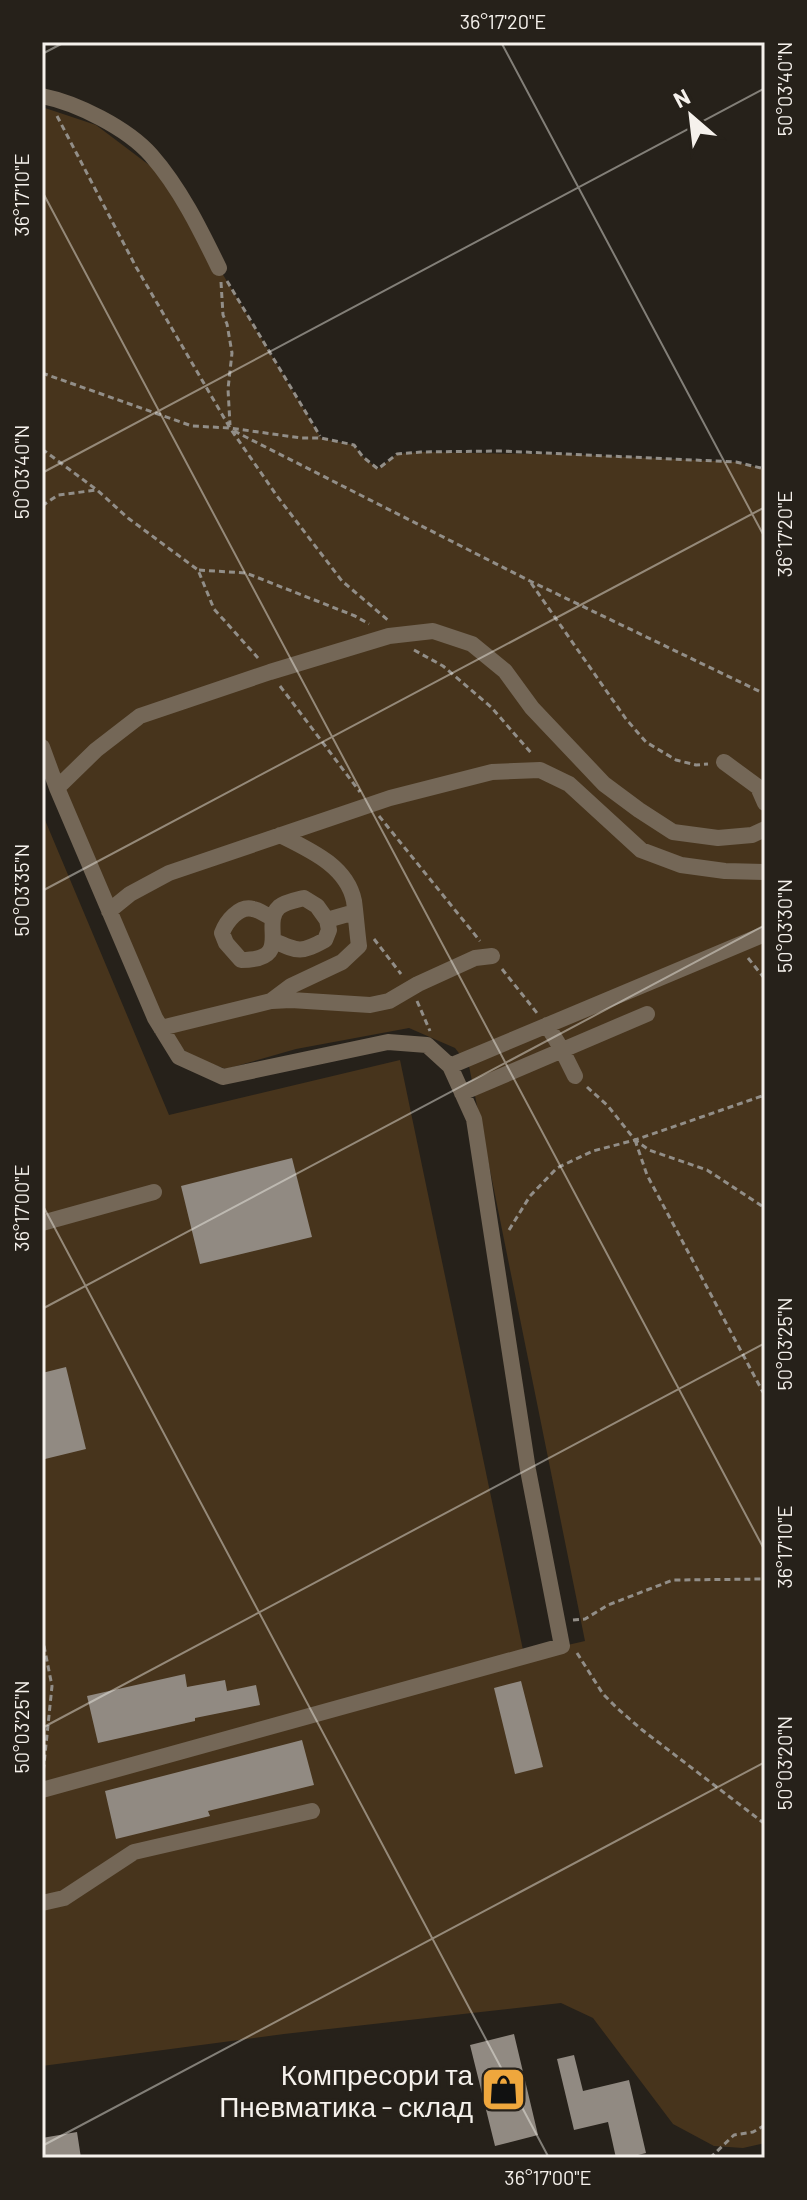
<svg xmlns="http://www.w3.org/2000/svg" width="807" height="2200" font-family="Barlow,sans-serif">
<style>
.green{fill:#47341c}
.building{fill:#918a82}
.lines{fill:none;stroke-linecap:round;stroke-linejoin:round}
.path{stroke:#928e88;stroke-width:3;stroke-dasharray:6 4;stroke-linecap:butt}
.minor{stroke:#746757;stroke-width:16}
.ticks{fill:none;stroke:#f5f1ec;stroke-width:2;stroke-opacity:0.45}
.labels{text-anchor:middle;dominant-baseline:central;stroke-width:7;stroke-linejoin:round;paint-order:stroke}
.poi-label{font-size:28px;fill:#f5f1ec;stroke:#26211a;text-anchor:end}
.neatline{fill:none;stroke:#f5f1ec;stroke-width:3}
.ticks-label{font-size:20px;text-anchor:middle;fill:#f5f1ec}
</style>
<rect width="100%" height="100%" fill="#26211a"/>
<path class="green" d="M42 107 96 125 157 171 219 268 321 438 354 445 363 457 378 469 397 454 421 452 584 455 736 462 765 469V2143L743 2148 714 2146 673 2124 593 2018 561 2003 284 2034 42 2066V813L169 1115 400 1060 524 1655 585 1641 469 1066 455 1048 409 1028 296 1049 226 1069 191 1057 176 1042 155 1008 42 735Z"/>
<path class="building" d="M292 1158 312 1237 200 1264 181 1186Z
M66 1367 86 1449 45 1459 42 1449V1373Z
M185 1674 187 1687 225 1680 227 1691 256 1685 260 1705 195 1718V1721L98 1743 87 1696Z
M521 1681 543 1767 515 1774 494 1688Z
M302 1740 314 1785 208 1811 210 1816 116 1839 105 1791Z
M514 2034 538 2135 495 2146 470 2045Z
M574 2055 583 2091 629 2080 646 2153 626 2158H616L608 2122 574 2130 557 2059Z
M77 2132 81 2158H42V2138Z"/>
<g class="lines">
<path class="path" d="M57 116 136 267 230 428 277 496 342 581 389 621
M227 281 320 436
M221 282 223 315 227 324 232 353 228 389 230 425
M42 373 192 426 230 428 301 438H321L354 445 363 457 378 469 397 454 421 452 502 451 736 462 765 469
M234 431 530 581 765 694
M42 449 97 490 128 518 198 570 214 609 258 658
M42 506 58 495 97 490
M199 570 246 573 355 616 369 624
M531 583 626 719 646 742 676 760 696 765 708 764
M414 650 443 666 491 707 533 755
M280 686 360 792
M379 816 480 941
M374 939 401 974
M748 958 765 979
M502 969 537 1013
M417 1001 430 1031
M587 1087 608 1106 635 1140 649 1150 707 1170 765 1208
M635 1140 647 1175 765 1396
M509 1230 530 1196 557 1168 593 1151 635 1140 765 1095
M573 1620 585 1619 608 1605 673 1580 765 1579
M42 1636 52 1686 43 1774
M577 1653 603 1694 617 1708 641 1729 765 1824
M710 2158 734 2135 753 2132 765 2125"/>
<path class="minor" d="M42 96C77 103 127 128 151 155 180 188 200 229 219 268
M42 747 57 788 155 1018 179 1057 223 1077 388 1042 427 1045 450 1066 474 1119 528 1470 562 1646 42 1790
M724 762 758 787 765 803
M57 788 96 750 140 716 270 672 389 636 433 631 472 644 505 671 532 708 604 784 639 810 673 832 718 838 752 835 765 829
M109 911 130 894 169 873 390 798 492 772 540 770 569 784 641 850 681 865 725 871 765 872
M273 918C266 916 260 910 253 909 239 905 226 922 222 933L226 943 241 960C294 960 260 925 279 907 285 902 296 900 304 898L317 906 327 920
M274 941C299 952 301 953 325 940L329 930 327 920 355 912
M272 1001 291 1000 370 1005 389 1001 418 984 475 958 492 956
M547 1025 562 1050 575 1076
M161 1028 271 1001 291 986 342 962 359 946C357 931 356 916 354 901 347 866 310 850 280 835
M450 1066 765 934
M462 1093 647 1014
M42 1223 154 1192
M42 1903 64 1898 134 1852 312 1811"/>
</g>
<path class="ticks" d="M501 42 765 538M42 54 65 42M42 191 765 1551M42 473 765 88M42 891 765 507M42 1204 549 2158M42 1309 765 925M42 1728 765 1343M42 2146 765 1762"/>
<defs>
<symbol id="shop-square" viewBox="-11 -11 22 22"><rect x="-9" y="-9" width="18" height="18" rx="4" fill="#efa73d" stroke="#26211a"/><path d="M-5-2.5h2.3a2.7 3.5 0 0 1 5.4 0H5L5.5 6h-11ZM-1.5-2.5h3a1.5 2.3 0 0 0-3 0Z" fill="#111"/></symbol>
</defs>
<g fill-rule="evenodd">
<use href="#shop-square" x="478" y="2064" width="51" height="51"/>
</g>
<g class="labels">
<g class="poi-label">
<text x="473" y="2074">Компресори та<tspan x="473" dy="32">Пневматика - склад</tspan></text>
</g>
</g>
<rect width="807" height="2200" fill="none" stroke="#26211a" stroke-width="88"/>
<g transform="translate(691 116) rotate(332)" stroke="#26211a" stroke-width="6" paint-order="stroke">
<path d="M0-6L14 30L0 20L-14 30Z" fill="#f5f1ec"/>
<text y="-12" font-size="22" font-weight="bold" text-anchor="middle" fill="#f5f1ec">N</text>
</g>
<rect x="44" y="44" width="719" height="2112" class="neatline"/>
<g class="ticks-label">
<text x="503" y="29">36°17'20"E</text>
<text transform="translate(785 89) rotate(-90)" y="7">50°03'40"N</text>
<text transform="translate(22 195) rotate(-90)" y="7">36°17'10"E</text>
<text transform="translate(22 472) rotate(-90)" y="7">50°03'40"N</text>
<text transform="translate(785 534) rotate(-90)" y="7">36°17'20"E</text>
<text transform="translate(22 890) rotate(-90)" y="7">50°03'35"N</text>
<text transform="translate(785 926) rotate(-90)" y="7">50°03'30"N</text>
<text transform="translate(22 1208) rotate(-90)" y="7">36°17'00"E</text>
<text transform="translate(785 1344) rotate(-90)" y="7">50°03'25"N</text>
<text transform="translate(785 1547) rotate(-90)" y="7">36°17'10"E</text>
<text transform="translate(22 1727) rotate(-90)" y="7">50°03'25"N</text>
<text transform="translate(785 1763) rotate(-90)" y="7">50°03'20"N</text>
<text x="548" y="2185">36°17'00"E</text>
</g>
</svg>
